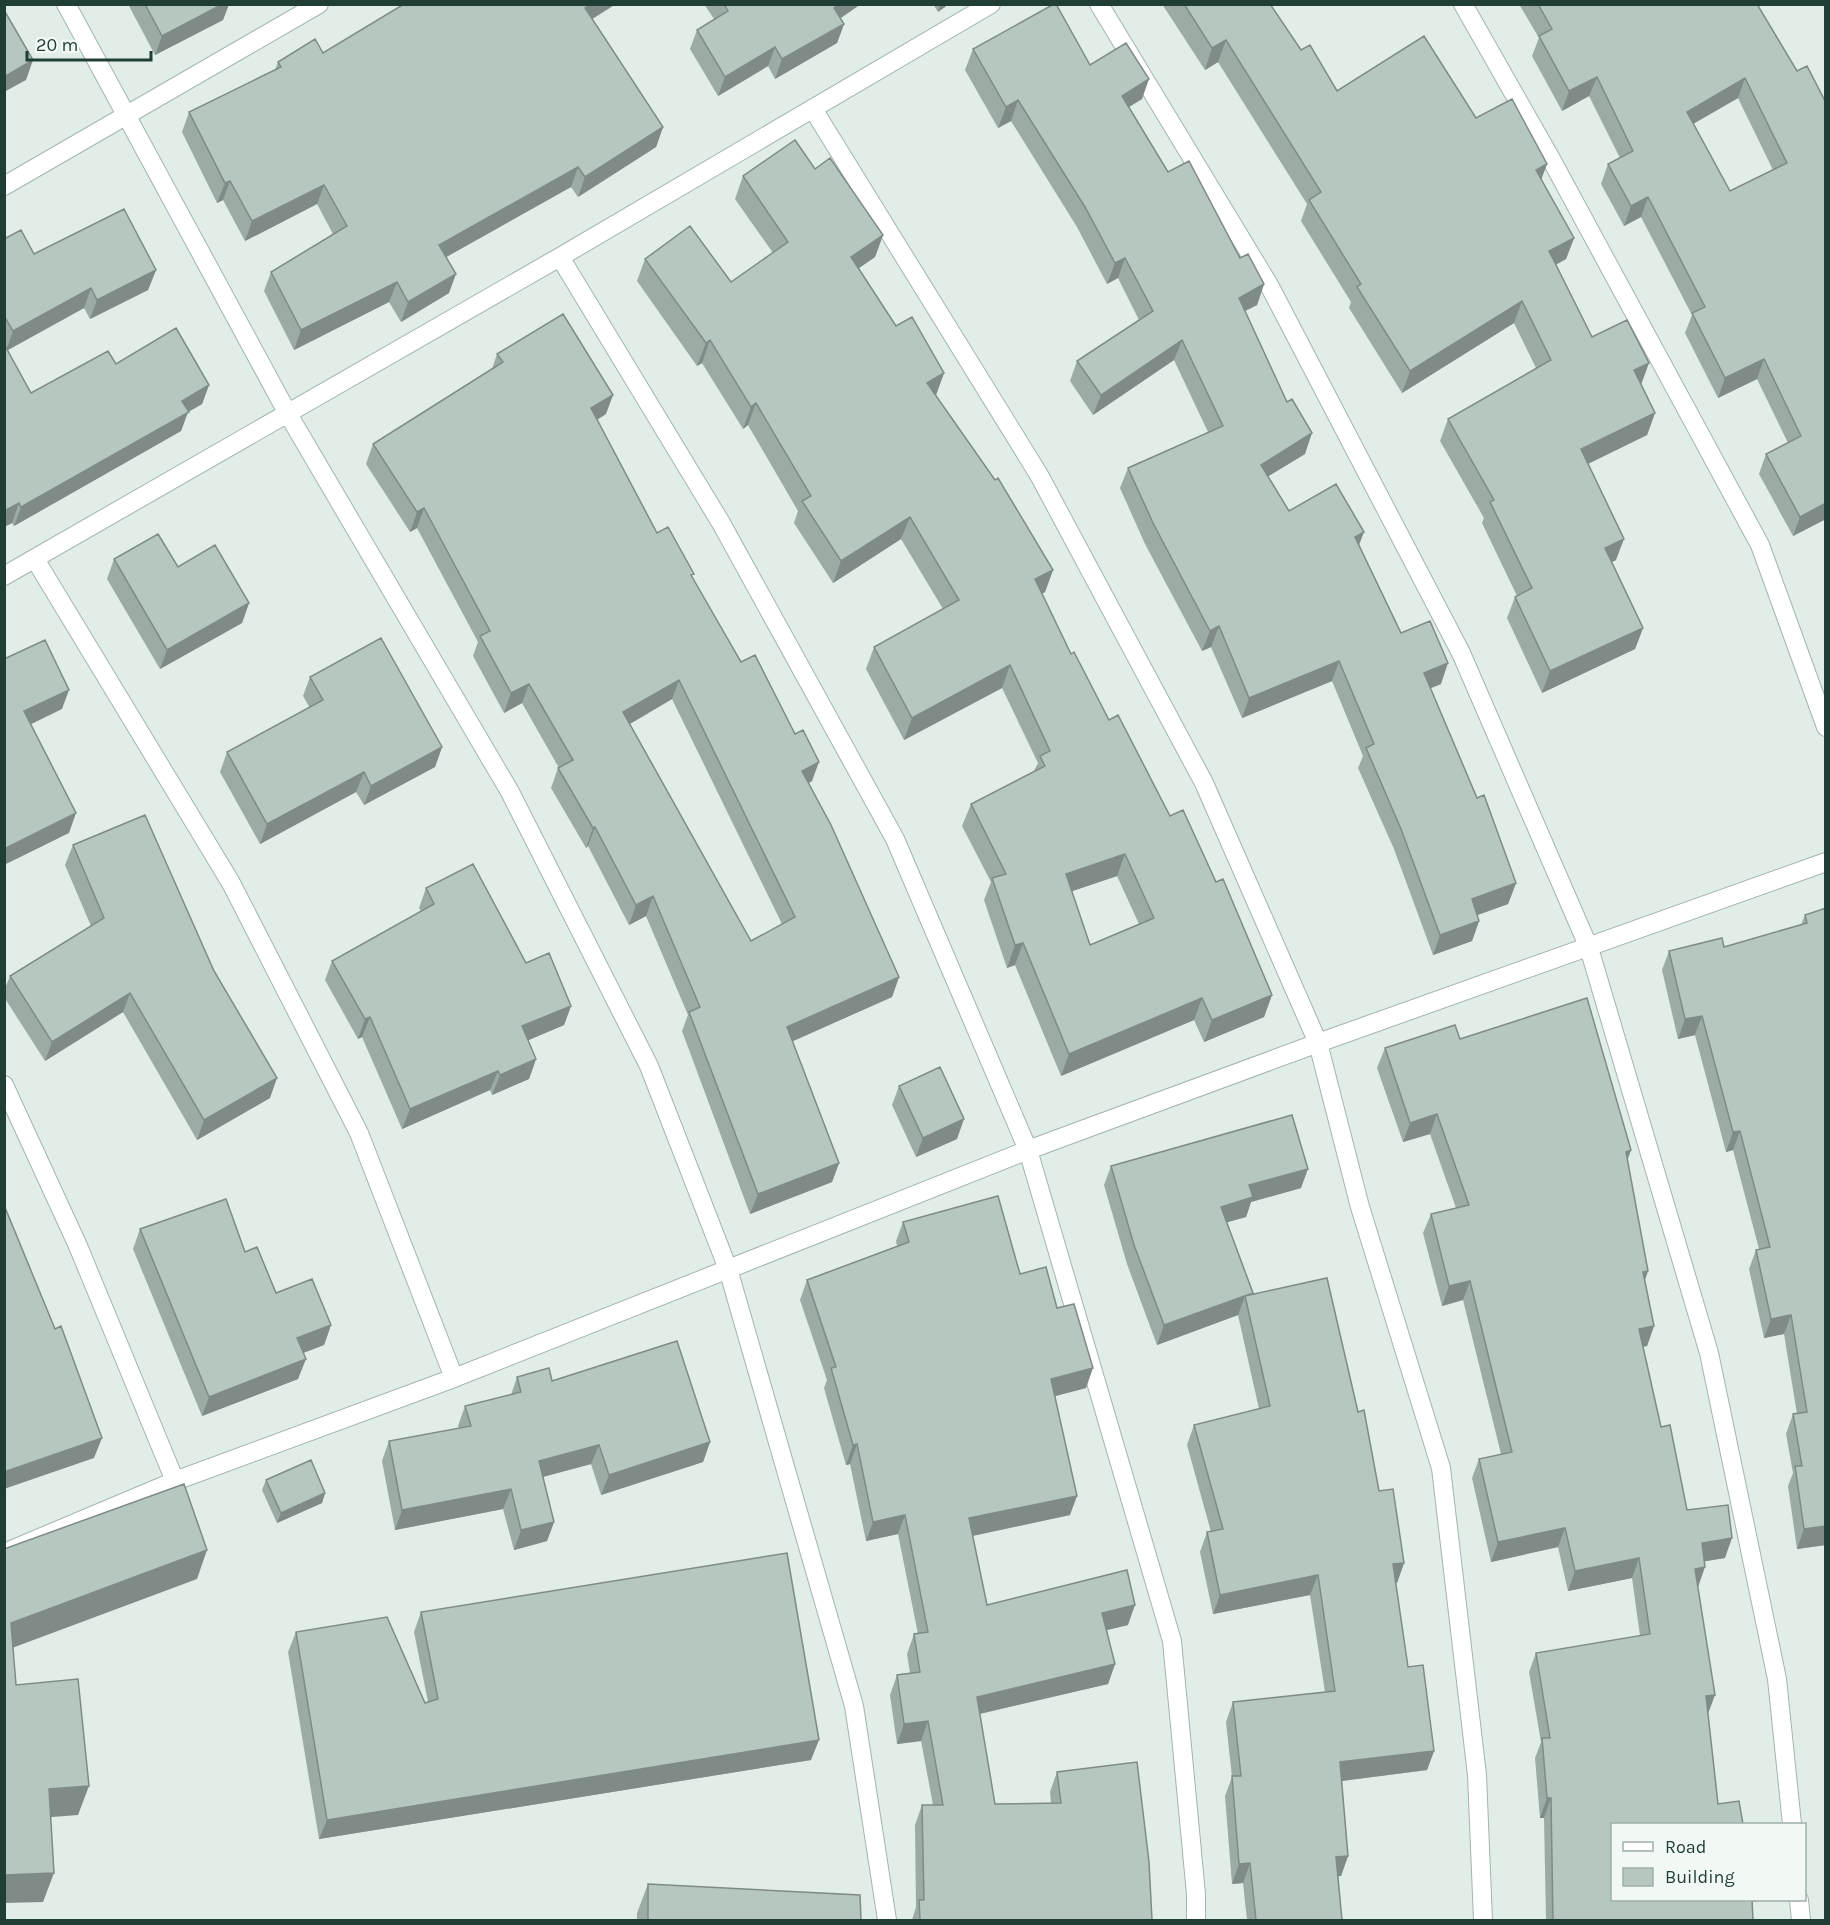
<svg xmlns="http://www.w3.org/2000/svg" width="1830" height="1925" font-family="Karla,sans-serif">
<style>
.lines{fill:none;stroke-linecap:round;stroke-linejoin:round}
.minor-casing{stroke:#a3b5ae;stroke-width:20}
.minor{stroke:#fff;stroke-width:18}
.wall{fill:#9daba5;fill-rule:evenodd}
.shaded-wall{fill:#7f8b86}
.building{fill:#b6c7c0;stroke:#7f8b86;stroke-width:1.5;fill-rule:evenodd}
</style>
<rect width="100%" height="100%" fill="#e1ede7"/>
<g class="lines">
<defs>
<path id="minor" d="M66 4 288 414 510 792 649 1066 728 1269 854 1706 887 1920
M1099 4 1269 285 1461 653 1589 948 1709 1353 1777 1679 1792 1824
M1463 4 1551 159 1760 545 1826 727
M813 109 1039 475 1204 783 1318 1043 1360 1207 1441 1468 1477 1775 1483 1920
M4 186 319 4
M560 257 721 523 895 839 1028 1150 1172 1641 1196 1894V1920
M35 559 231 883 359 1133 454 1378
M4 576 560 257 991 4
M4 1085 78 1246 175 1481
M4 1553 175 1481 454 1378 1028 1150 1318 1043 1826 862
M1799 1900 1801 1920"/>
</defs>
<use href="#minor" class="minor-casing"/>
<use href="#minor" class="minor"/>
</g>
<path class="wall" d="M128 4H229L223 20 155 55Z
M704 4H861L841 18 844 24 837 43 775 79 768 66 718 96 690 49 697 30 714 19Z
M933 4H949L938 12Z
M1162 4H1270L1301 50 1337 91 1476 118 1547 164 1541 180 1574 238 1566 259 1556 265 1592 337 1641 384 1655 413 1647 435 1588 464 1616 560 1612 562 1643 628 1635 649 1542 693 1507 618 1515 597 1517 596 1482 523 1484 518 1440 441 1448 419 1536 368 1514 323 1402 393 1349 308 1351 302 1301 221 1307 204 1218 62 1205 70Z
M1519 4H1757L1797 71 1826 103V519L1793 536 1759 474 1766 454 1788 443 1757 379 1718 398 1685 333 1692 315 1641 217 1624 226 1601 184 1608 164 1620 158 1589 96 1562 111 1532 56 1539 38ZM1738 98 1773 170 1730 191 1693 124Z
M592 19 663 127 656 147 578 197 571 187 446 257 449 293 401 322 389 302 294 350 264 291 271 272 333 234 317 204 245 241 223 200 217 203 182 132 189 112 275 70 278 62 323 53Z
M973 49 1090 65 1142 99 1129 107 1168 172 1240 258 1264 284 1257 305 1245 311 1305 454 1268 476 1289 511 1359 545 1401 633 1441 684 1430 688 1477 798 1516 883 1508 904 1477 915 1479 921 1472 941 1433 955 1394 849 1358 768 1363 756 1332 681 1242 718 1211 647 1202 651 1145 544 1120 488 1128 468 1208 432 1174 360 1093 415 1070 381 1077 361 1139 320 1118 278 1107 284 1077 227 1011 121 998 128 965 70Z
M815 169 883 235 875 257 859 268 896 326 944 373 936 395 1053 570 1045 592 1042 594 1071 654 1109 720 1170 816 1216 882 1272 995 1264 1017 1204 1042 1194 1020 1061 1076 1015 965 1007 968 984 900 991 882 962 826 971 804 1034 771 1038 763 1002 688 904 740 866 669 874 647 943 609 901 539 833 583 794 523 798 511 748 425 743 429 702 363 697 366 637 281 645 259 731 282 773 253 735 199 743 176ZM1117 876 1139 924 1090 945 1072 891Z
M4 239 34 254 156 270 148 290 90 319 84 308 8 350 31 393 116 364 209 385 202 404 188 412 181 431 14 526 12 523 4 527Z
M497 354 606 414 597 420 657 533 692 578 812 781 809 783 899 977 892 997 792 1041 839 1163 832 1182 750 1214 682 1031 688 1015 646 916 629 925 588 846 586 848 551 788 558 768H559L522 703 504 713 473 656 478 642 417 528 410 532 366 464 373 444 492 369ZM672 699 782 924 751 941 630 724Z
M114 559 178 567 249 603 242 623 160 669 107 579Z
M310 677 442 747 435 767 364 805 356 792 260 844 220 772 227 752 310 708 303 696Z
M73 845 270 1098 197 1140 123 1012 45 1061 4 997V991L10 976 91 926 65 865Z
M426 888 526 963 571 1006 564 1025 528 1040 536 1059 529 1079 492 1095 490 1090 402 1129 362 1037 358 1039 325 980 332 961 421 911 419 908Z
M1826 908V1545L1797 1549 1788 1486 1793 1473 1786 1434 1793 1414H1797L1784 1334 1764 1338 1749 1269 1756 1250 1759 1249 1733 1150 1726 1152 1695 1035 1678 1039 1662 970 1669 951 1724 947 1801 925 1805 915Z
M1460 1039 1631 1150 1627 1160 1648 1271 1645 1280 1654 1326 1647 1346 1642 1347 1661 1427 1687 1510 1725 1558 1704 1561 1698 1587 1708 1714 1718 1804 1752 1902 1753 1920H1546L1544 1818H1540L1535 1758 1541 1742 1529 1672 1536 1653 1640 1636 1632 1578 1568 1591 1558 1547 1491 1562 1472 1478 1479 1459 1501 1454 1463 1300 1442 1306 1423 1233 1431 1214 1456 1208 1430 1134 1403 1142 1377 1068 1385 1048Z
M899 1086 957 1139 916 1157 892 1105Z
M1111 1166 1301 1188 1251 1202 1246 1217 1227 1222 1253 1293 1252 1295 1358 1412 1379 1491 1404 1563 1397 1583H1396L1408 1667 1434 1751 1427 1770 1342 1781 1348 1856 1341 1876H1338L1342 1920H1247L1243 1883 1232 1884 1225 1796 1232 1777 1226 1722 1233 1702 1325 1692 1310 1595 1213 1614 1200 1552 1207 1532H1211L1187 1445 1194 1425 1259 1409 1238 1315 1157 1345 1127 1264 1104 1185Z
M903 1222 1020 1274 1057 1308 1086 1388 1055 1396 1070 1515 973 1536 987 1605 1128 1625 1106 1630 1115 1664 1108 1684 980 1714 995 1804 1051 1803 1050 1792 1057 1772 1152 1920H912L916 1907 915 1825 922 1805H933L921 1741 897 1744 890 1695 897 1675 910 1673 907 1654 914 1634H918L898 1534 866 1541 850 1464 846 1465 824 1388 827 1380 800 1300 807 1280 897 1246 896 1241Z
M140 1229 245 1252 276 1293 331 1325 324 1345 303 1353 298 1379 202 1416 133 1249Z
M517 1377 552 1381 710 1442 703 1462 601 1495 591 1464 543 1477 554 1522 547 1541 514 1550 503 1509 395 1530 382 1461 389 1441 459 1428 458 1426 465 1406 511 1395Z
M266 1480 325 1493 322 1503 277 1523 262 1490Z
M421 1612 811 1760 319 1839 288 1652 296 1632 425 1703 428 1702 414 1632Z
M648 1884 861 1920H637V1913Z"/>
<path class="shaded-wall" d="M223 4H229L223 20 155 55 162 36Z
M591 4H616L578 28 585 8Z
M839 4H861L827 27 834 8Z
M940 4H949L938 12Z
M844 24 837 43 775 79 782 59Z
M1226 40 1218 62 1205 70 1212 48Z
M775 47 768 66 718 96 725 77Z
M33 60 26 80 4 92V77Z
M1597 77 1589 96 1562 111 1569 91Z
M1745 78 1738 98 1679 132 1687 112Z
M1149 79 1142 99 1114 116 1122 96Z
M1018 100 1011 121 998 128 1006 107Z
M663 127 656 147 578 197 585 177Z
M1547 164 1539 185 1536 170Z
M578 167 571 187 432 265 439 245Z
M230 181 223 200 217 203 225 183Z
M324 185 317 204 245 241 252 221Z
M1648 197 1641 217 1624 226 1631 206Z
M883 235 875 257 843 279 851 257Z
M1574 238 1566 259 1541 272 1549 251Z
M1125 258 1118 278 1107 284 1115 263Z
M156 270 148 290 90 319 97 300Z
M456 274 449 293 401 322 408 302Z
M397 282 389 302 294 350 301 330Z
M1264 284 1257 305 1231 318 1239 298Z
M91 288 84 308 6 351 13 331Z
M1522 301 1514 323 1402 393 1410 371Z
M710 340 702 363 697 366 706 343Z
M1182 340 1174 360 1093 415 1101 395Z
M1764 359 1757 379 1718 398 1725 378Z
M1649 363 1641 385 1634 370Z
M944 373 936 395 919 405 927 383Z
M209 385 202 404 188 412 181 431 14 526 21 507 182 401Z
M613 395 606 414 583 428 591 408Z
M756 403 748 425 743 429 751 407Z
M1655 413 1647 435 1573 471 1581 449Z
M1312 433 1305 454 1254 485 1261 465Z
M19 503 12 523 4 527V511Z
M1826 503V519L1793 536 1800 517Z
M424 508 417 528 410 532 417 512Z
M910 517 901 539 833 583 841 561Z
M1364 532 1356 553 1355 537Z
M1624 539 1616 560 1597 569 1605 548Z
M1053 570 1045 592 1027 601 1035 579Z
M249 603 242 623 160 669 167 650Z
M1219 626 1211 647 1202 651 1210 631Z
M1643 628 1635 649 1542 693 1550 671Z
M1339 661 1332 681 1242 718 1249 698Z
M1448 663 1441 684 1417 694 1424 673Z
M1010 665 1002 688 904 740 912 718Z
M679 680 672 699 616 732 623 712Z
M529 684 522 703 504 713 511 693Z
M69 690 62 709 17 731 24 711Z
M442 747 435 767 364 805 371 786Z
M819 762 812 781 795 790 802 771Z
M364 772 356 792 260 844 267 824Z
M76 813 69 833 4 865V849Z
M595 827 588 846 586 848 593 828Z
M1125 854 1117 876 1058 896 1066 874Z
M1516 883 1508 904 1464 920 1472 899Z
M653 896 646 916 629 925 636 905Z
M1479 921 1472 941 1433 955 1440 935Z
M1023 943 1015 965 1007 968 1015 945Z
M899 977 892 997 780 1047 787 1027Z
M130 993 123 1012 45 1061 52 1042Z
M1272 995 1264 1017 1204 1042 1212 1020Z
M1202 998 1194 1020 1061 1076 1069 1054Z
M571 1006 564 1025 515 1046 522 1026Z
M1702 1016 1695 1035 1678 1039 1685 1019Z
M370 1017 362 1037 358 1039 365 1019Z
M536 1059 529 1079 492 1095 500 1075Z
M498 1071 490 1090 402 1129 410 1109Z
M277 1078 270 1098 197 1140 204 1120Z
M1437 1114 1430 1134 1403 1142 1410 1123Z
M964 1119 957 1139 916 1157 923 1138Z
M1740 1131 1733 1150 1726 1152 1733 1132Z
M1631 1150 1624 1170 1626 1152Z
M839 1163 832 1182 750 1214 758 1194Z
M1308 1169 1301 1188 1251 1202 1246 1217 1214 1226 1221 1207 1249 1185Z
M1648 1271 1641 1291 1643 1272Z
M1470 1281 1463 1300 1442 1306 1449 1286Z
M1253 1293 1247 1307 1245 1296 1238 1315 1157 1345 1164 1325Z
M1791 1315 1784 1334 1764 1338 1771 1319Z
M331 1325 324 1345 290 1358 297 1338Z
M1654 1326 1647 1346 1632 1349 1639 1329Z
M306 1359 298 1379 202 1416 209 1397Z
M1093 1368 1086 1388 1044 1399 1051 1379Z
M102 1438 94 1458 4 1489V1472Z
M710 1442 703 1462 601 1495 609 1475Z
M857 1444 850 1464 846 1465 853 1445Z
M599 1445 591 1464 531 1480 539 1461Z
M511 1489 503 1509 395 1530 402 1510Z
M325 1493 322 1503 277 1523 281 1513Z
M1077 1496 1070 1515 962 1538 969 1518Z
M905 1515 898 1534 866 1541 873 1522Z
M554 1522 547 1541 514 1550 521 1530Z
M1826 1526V1545L1797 1549 1804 1529Z
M1565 1528 1558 1547 1491 1562 1498 1542Z
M1732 1538 1725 1558 1695 1563 1702 1543Z
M207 1550 197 1579 4 1651 11 1623Z
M1639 1558 1632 1578 1568 1591 1575 1571Z
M1404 1563 1397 1583 1386 1584 1393 1564Z
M1705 1567 1698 1587 1688 1588 1695 1569Z
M1318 1575 1310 1595 1213 1614 1220 1595Z
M1135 1605 1128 1625 1095 1633 1102 1613Z
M1115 1664 1108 1684 970 1716 977 1697Z
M1715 1695 1708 1714 1706 1696Z
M928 1721 921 1741 897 1744 904 1724Z
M819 1740 811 1760 319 1839 327 1820Z
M1434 1751 1427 1770 1333 1782 1340 1762Z
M89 1786 78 1815 39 1818 49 1789Z
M1547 1798H1551L1544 1818H1540Z
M1348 1856 1341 1876 1329 1877 1336 1857Z
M1250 1863 1243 1883 1232 1884 1239 1864Z
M54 1873 43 1902 4 1903V1875Z
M1746 1899H1774L1745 1903Z"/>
<path class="building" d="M145 4H223L162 36Z
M404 4H591L585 8 663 127 585 177 578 167 439 245 456 274 408 302 397 282 301 330 271 272 347 226 324 185 252 221 230 181 225 183 189 112 281 67 278 62 315 39 323 53Z
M724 4H839L834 8 844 24 782 59 775 47 725 77 697 30 728 11Z
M1054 4H1056L1090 65 1126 43 1149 79 1122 96 1168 172 1189 161 1240 258 1248 254 1264 284 1239 298 1287 402 1292 399 1312 433 1261 465 1289 511 1336 484 1364 532 1355 537 1401 633 1430 621 1448 663 1424 673 1477 798 1484 795 1516 883 1472 899 1479 921 1440 935 1401 829 1366 748 1374 744 1339 661 1249 698 1219 626 1210 631 1153 523 1128 468 1223 426 1182 340 1101 395 1077 361 1153 311 1125 258 1115 263 1085 207 1018 100 1006 107 973 49Z
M1184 4H1270L1301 50 1310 45 1337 91 1424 36 1476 118 1512 99 1547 164 1536 170 1574 238 1549 251 1592 337 1627 320 1649 363 1634 370 1655 413 1581 449 1624 539 1605 548 1643 628 1550 671 1515 597 1532 588 1490 502 1494 500 1448 419 1551 360 1522 301 1410 371 1357 287 1361 284 1309 200 1321 192 1226 40 1212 48Z
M1538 4H1757L1797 71 1807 66 1826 103V503L1800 517 1766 454 1801 436 1764 359 1725 378 1692 313 1705 307 1648 197 1631 206 1608 164 1633 151 1597 77 1569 91 1539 36 1552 29ZM1745 78 1787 163 1730 191 1687 112Z
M4 10 33 60 4 77Z
M795 140 815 169 830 158 883 235 851 257 896 326 912 317 944 373 927 383 995 480 998 478 1053 570 1035 579 1071 654 1074 652 1109 720 1118 715 1170 816 1183 810 1216 882 1223 879 1272 995 1212 1020 1202 998 1069 1054 1023 943 1015 945 992 878 1006 874 971 804 1045 766 1040 756 1050 751 1010 665 912 718 874 647 959 600 910 517 841 561 802 501 811 496 756 403 751 407 710 340 706 343 645 259 690 226 731 282 788 242 743 176ZM1125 854 1154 918 1090 945 1066 874Z
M124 209 156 270 97 300 91 288 13 331 4 316V239L21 230 34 254Z
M563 314 613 395 591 408 657 533 668 527 694 574 691 575 741 662 755 655 795 734 803 730 819 762 802 771 831 825 899 977 787 1027 839 1163 758 1194 689 1012 700 1007 653 896 636 905 595 827 593 828 558 768 573 760 529 684 511 693 480 636 490 631 424 508 417 512 373 444 503 362 497 354ZM679 680 795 917 751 941 623 712Z
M176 328 209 385 182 401 189 412 21 507 19 503 4 511V344L31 393 108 351 116 364Z
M158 534 178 567 215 545 249 603 167 650 114 559Z
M381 638 442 747 371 786 364 772 267 824 227 752 323 700 310 677Z
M45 640 69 690 24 711 76 813 4 849V659Z
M145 815 214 971 277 1078 204 1120 130 993 52 1042 10 976 104 918 73 845Z
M473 864 526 963 549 953 571 1006 522 1026 536 1059 500 1075 498 1071 410 1109 370 1017 365 1019 332 961 434 904 426 888Z
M1826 908V1526L1804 1529 1795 1466H1802L1793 1414 1807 1412 1791 1315 1771 1319 1756 1250 1770 1247 1740 1131 1733 1132 1702 1016 1685 1019 1669 951 1722 938 1724 947 1807 923 1805 915Z
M1587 998 1631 1150 1626 1152 1648 1271 1643 1272 1654 1326 1639 1329 1661 1427 1670 1425 1687 1510 1728 1505 1732 1538 1702 1543 1705 1567 1695 1569 1715 1695 1706 1696 1718 1804 1739 1801 1743 1824H1612V1899H1752L1753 1920H1553L1551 1798H1547L1542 1738H1550L1536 1653 1650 1634 1639 1558 1575 1571 1565 1528 1498 1542 1479 1459 1512 1452 1470 1281 1449 1286 1431 1214 1469 1205 1437 1114 1410 1123 1385 1048 1455 1025 1460 1039Z
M940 1067 964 1119 923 1138 899 1086Z
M1292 1115 1308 1169 1249 1185 1253 1197 1221 1207 1253 1293 1164 1325 1134 1245 1111 1166Z
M998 1196 1020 1274 1046 1267 1057 1308 1074 1304 1093 1368 1051 1379 1077 1496 969 1518 987 1605 1127 1570 1135 1605 1102 1613 1115 1664 977 1697 995 1804 1061 1803 1057 1772 1137 1762 1149 1862 1152 1920H920L919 1900H924L922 1805H943L928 1721 904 1724 897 1675 920 1672 914 1634 928 1632 905 1515 873 1522 857 1444 853 1445 831 1368 836 1367 807 1280 909 1242 903 1222Z
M226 1199 245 1252 257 1247 276 1293 312 1279 331 1325 297 1338 306 1359 209 1397 140 1229Z
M4 1205 55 1329 61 1326 102 1438 4 1472Z
M1327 1278 1358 1412 1364 1410 1379 1491 1393 1489 1404 1563 1393 1564 1408 1667 1423 1665 1434 1751 1340 1762 1348 1856 1336 1857 1342 1920H1256L1250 1863 1239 1864 1232 1776H1241L1233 1702 1335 1691 1318 1575 1220 1595 1207 1532 1223 1529 1194 1425 1270 1406 1245 1296Z
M677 1341 710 1442 609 1475 599 1445 539 1461 554 1522 521 1530 511 1489 402 1510 389 1441 471 1426 465 1406 521 1392 517 1377 549 1368 552 1381Z
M311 1460 325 1493 281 1513 266 1480Z
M184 1484 207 1550 11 1623 16 1685 78 1679 89 1786 49 1789 54 1873 4 1875V1549Z
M787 1553 819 1740 327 1820 296 1632 387 1617 425 1703 438 1699 421 1612Z
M648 1884 860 1895 861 1920H648Z"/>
<rect width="1830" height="1925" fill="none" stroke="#203e36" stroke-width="12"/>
<rect x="1611" y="1823" width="195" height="78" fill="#f2f9f5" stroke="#9eaea9" stroke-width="1.5"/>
<rect x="1623" y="1842" width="30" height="9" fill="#ffffff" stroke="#9eaea9" stroke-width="1.5"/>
<text x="1665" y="1853" font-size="18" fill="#203e36">Road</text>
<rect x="1623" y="1868" width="30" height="18" fill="#b6c7c0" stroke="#9eaea9" stroke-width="1.5"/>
<text x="1665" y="1883" font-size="18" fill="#203e36">Building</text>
<path d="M27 51v9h124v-9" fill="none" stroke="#203e36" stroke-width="3"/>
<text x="36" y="51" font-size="18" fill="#203e36" stroke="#f2f9f5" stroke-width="4.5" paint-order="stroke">20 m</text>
</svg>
